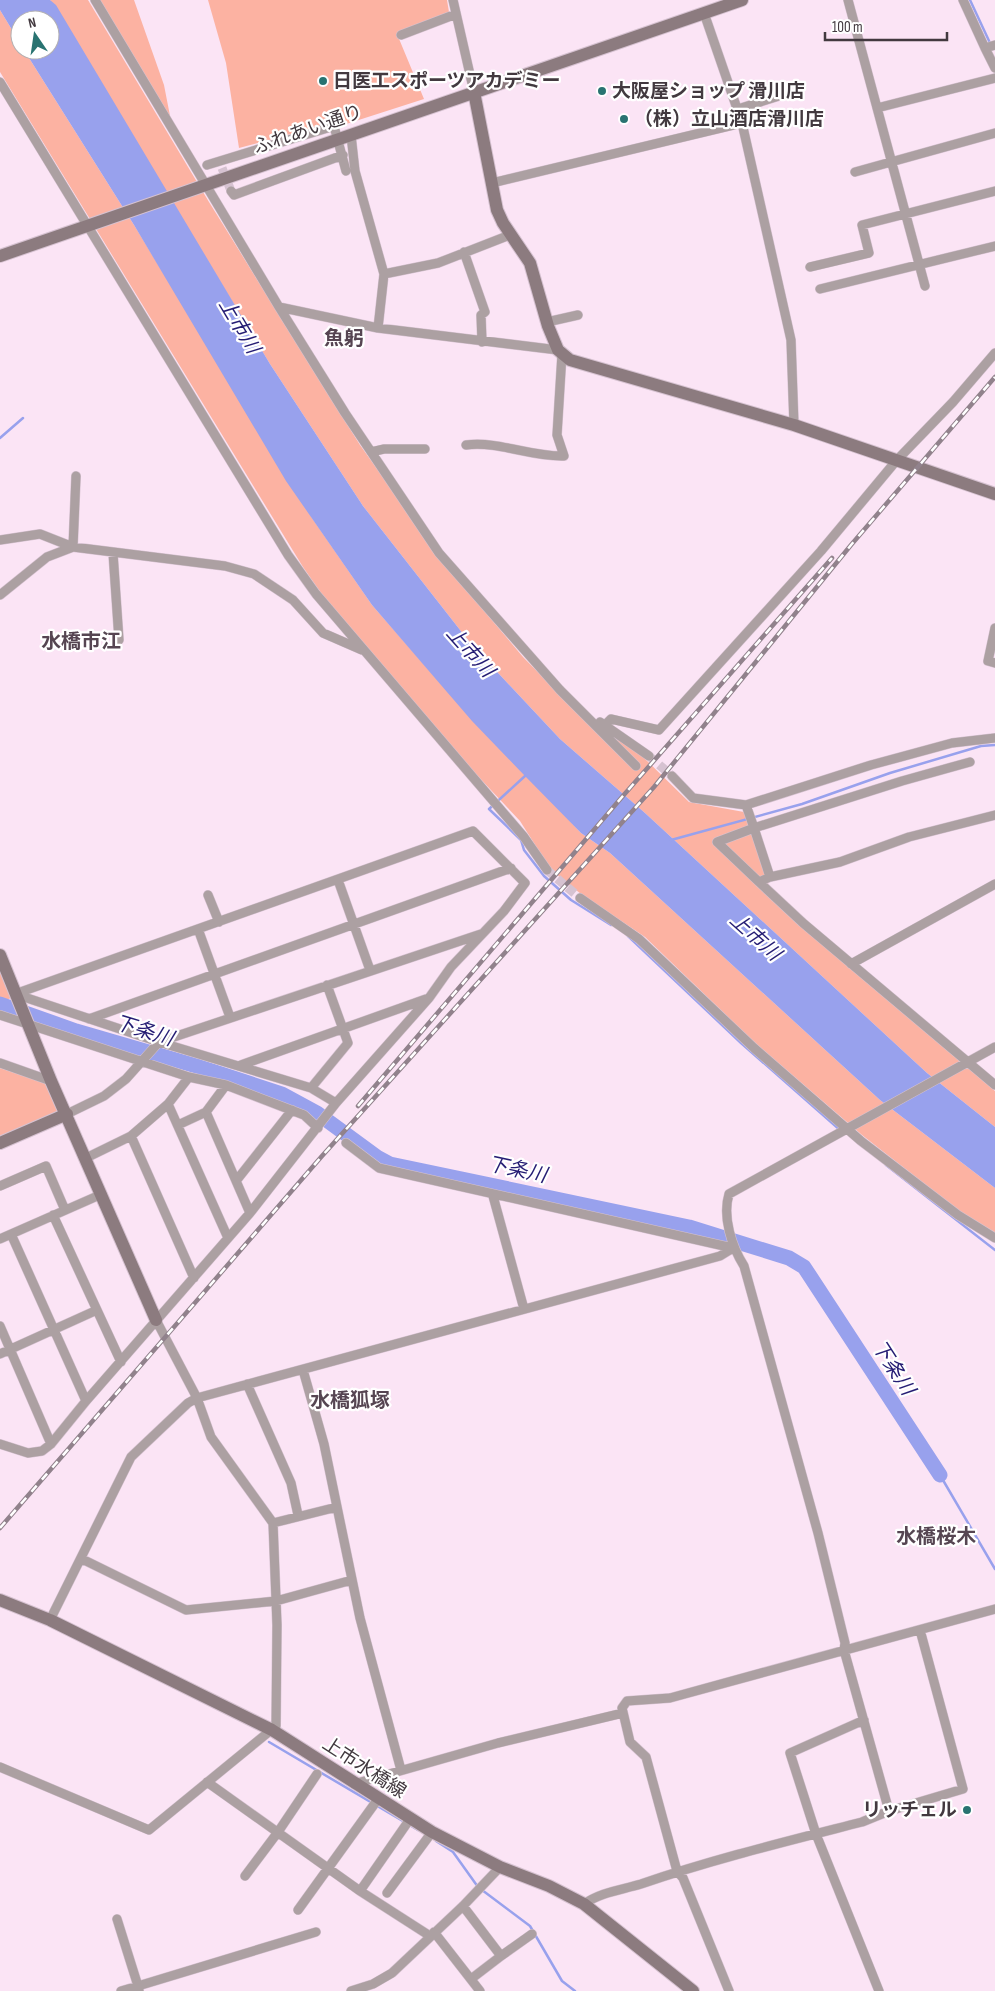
<svg xmlns="http://www.w3.org/2000/svg" width="995" height="1991" font-family="'Sofia Sans Condensed','Noto Sans JP',sans-serif">
<style>
.green{fill:#fcb2a2}
.water{fill:#98a1ed}
.lines{fill:none;stroke-linecap:round;stroke-linejoin:round}
.stream{stroke:#98a1ed;stroke-width:2.5}
.river{stroke:#98a1ed;stroke-width:15}
.street-tunnel{stroke:#d6c2d1;stroke-width:9;stroke-dasharray:9 4.5;stroke-linecap:butt}
.street-casing{stroke:#d6c2d1;stroke-width:10}
.secondary-casing{stroke:#d6c2d1;stroke-width:14}
.street{stroke:#aca0a2;stroke-width:9}
.secondary{stroke:#8c7b7f;stroke-width:12}
.rail-casing{stroke:#91828c;stroke-width:4.5}
.rail{stroke:#fff;stroke-width:2.5;stroke-dasharray:8;stroke-linecap:butt}
.poi-dot{fill:#297371;stroke:#fff;stroke-width:2}
.labels{text-anchor:middle;dominant-baseline:central;stroke-width:4.5;stroke-linejoin:round;paint-order:stroke}
.poi-label{font-size:19px;font-weight:bold;fill:#42393f;stroke:#fff;text-anchor:start}
.street-label{font-size:19px;fill:#42393f;stroke:#fff}
.water-label{font-size:20px;font-style:italic;fill:#251d74;stroke:#fff}
.neighbourhood-label{font-size:20px;font-weight:bold;fill:#564552;stroke:#fff}
</style>
<rect width="100%" height="100%" fill="#fbe4f5"/>
<path class="green" d="M50 0H88L209 202 360 445 448 568 523 657 583 718 639 753 689 802 744 812 769 886 825 947 995 1091V1127L927 1073 645 813 560 739 471 644 363 506 270 364Z
M100 0H134L164 85 171 121Z
M208 0H447L449 12 397 34 424 99 340 126 339 121 239 148 226 63Z
M0 10 20 43V50H24L134 225 312 518 372 605 435 677 581 833 610 853 880 1100 995 1188V1234L968 1218 862 1135 754 1042 645 937 581 894 551 870 520 821 426 721 327 602 303 567 0 72Z
M0 967 11 998 0 1003Z
M0 1068 48 1084 59 1112 0 1137Z"/>
<path class="water" d="M0 0H50L56 5 270 364 363 506 471 644 560 739 645 813 927 1073 995 1127V1188L880 1100 610 853 581 833 525 776 472 721 372 605 286 481 134 225 24 50H50V20H20V43L0 10Z"/>
<g class="lines">
<path class="stream" d="M970 0 990 43
M0 438 23 418
M525 776 489 809 521 840 524 850 544 876 571 900 611 925
M671 840 802 804 890 773 981 746 995 745
M628 936 741 1043 840 1130
M886 1165 995 1250
M940 1475 995 1569
M269 1742 418 1830
M436 1841 453 1852 478 1887 530 1926 562 1981 575 1991"/>
<path class="river" d="M0 1004 76 1031 200 1067 282 1094 317 1113 377 1157 390 1164 689 1227 789 1258 804 1267 940 1475"/>
<path class="street-tunnel" d="M222 168 231 191
M649 756 672 776
M547 870 580 898"/>
<defs>
<path id="street" d="M95 0 279 307 345 413 439 553 560 690 636 766
M453 0 474 92
M848 0 925 286
M963 0 985 48
M704 13 742 123 791 340 794 425
M401 35 456 14
M995 45 985 48 995 68
M0 82 288 555 316 594 524 837 547 870
M877 108 995 78
M738 109 782 95
M351 135 355 171 384 274
M207 165 334 126 346 171
M855 172 995 133
M492 183 742 123
M231 191 234 195 343 155
M464 252 485 312 481 315 482 342
M810 267 869 253 862 225 995 191
M820 289 995 246
M279 307 378 328 558 350
M547 322 578 315
M378 328 384 274 438 263 510 235
M466 445C500 441 530 457 564 456L557 435 562 354
M371 452 384 449H425
M0 540 40 534 73 547 76 476
M113 553 119 640
M0 595 47 557 73 547 225 566 254 574 293 600 323 633 362 650
M995 628 988 661 995 663
M600 722 649 756
M605 725 611 719 659 730 821 551 896 461 953 402 995 353
M672 776 693 798 746 805 871 765 952 743 995 738
M746 805 754 828 717 842 759 882
M995 815 909 837 840 862 770 877 759 882 803 923 995 1085
M770 877 754 828 902 781 970 762
M338 880 370 970
M208 895 219 922
M580 898 639 939 754 1048 861 1141 958 1215 995 1238
M198 929 230 1017
M851 964 995 884
M15 994 159 1042 311 1088 336 1103
M0 1015 189 1077 226 1085 304 1115 318 1128
M89 1019 511 868
M0 1063 51 1081
M241 1065 426 999
M311 1088 348 1043 327 985
M168 1104 228 1238
M206 1112 250 1213
M67 1114 104 1096 126 1079 159 1042 481 934
M178 1125 206 1112 226 1085
M131 1136 194 1278
M346 1143 379 1168 733 1248
M86 1158 131 1136 168 1104 189 1077
M236 1181 292 1110
M0 1186 46 1166 65 1210
M493 1196 524 1309
M53 1215 121 1362
M11 1234 86 1401
M0 1239 102 1194
M0 1326 51 1444
M0 1354 97 1310
M303 1370 324 1444 360 1618 401 1770
M247 1384 291 1483 298 1515
M0 1444 28 1453 42 1451 51 1444 86 1401 250 1213 336 1103 429 998 451 967 504 911 525 883 473 831 15 994
M273 1523 337 1507
M82 1559 186 1610 276 1601 352 1580
M50 1620 131 1457 188 1403 197 1398 720 1256 733 1248
M864 1720 790 1753 816 1834 879 1991
M0 1767 149 1830 276 1726 277 1625 273 1523 211 1437 197 1398 156 1320
M207 1782 360 1891 430 1936
M354 1784 498 1743 623 1713
M889 1811 844 1650 845 1643 818 1533 744 1266C732 1247 722 1217 729 1194L995 1047
M245 1876 278 1832 317 1774
M360 1891 410 1819
M387 1893 432 1832
M584 1904C601 1892 621 1890 641 1884 714 1859 788 1841 862 1822L889 1811 963 1789 920 1630
M463 1906 501 1956 471 1979
M298 1910 378 1799
M117 1919 138 1986 316 1932
M434 1932 480 1991
M501 1956 532 1934
M121 1991 138 1986 139 1990
M351 1991 373 1984 392 1973 463 1906 500 1867
M729 1991 683 1878 677 1871 646 1757 630 1742 622 1708 627 1701 670 1698 995 1609"/>
<path id="secondary" d="M474 92 497 210 503 223 530 263 548 326 558 350 570 360 794 425 995 494
M0 256 742 0
M0 955 51 1081 156 1320
M0 1143 67 1114
M0 1600 50 1620 272 1730 432 1832 500 1867 549 1886 584 1904 693 1991"/>
</defs>
<use href="#street" class="street-casing"/>
<use href="#secondary" class="secondary-casing"/>
<use href="#street" class="street"/>
<use href="#secondary" class="secondary"/>
<defs>
<path id="rail" d="M358 1106 622 797 832 558
M0 1528 322 1156 654 787 851 545 995 377"/>
</defs>
<use href="#rail" class="rail-casing"/>
<use href="#rail" class="rail"/>
</g>
<g class="poi-dot">
<circle cx="323" cy="81" r="5"/>
<circle cx="602" cy="91" r="5"/>
<circle cx="624" cy="119" r="5"/>
<circle cx="967" cy="1810" r="5"/>
</g>
<g class="labels">
<g class="poi-label">
<text x="333" y="81">日医工スポーツアカデミー</text>
<text x="612" y="91">大阪屋ショップ 滑川店</text>
<text x="634" y="119">（株）立山酒店滑川店</text>
<text x="957" y="1810" text-anchor="end">リッチェル</text>
</g>
<g class="street-label">
<text transform="translate(308 130) rotate(-19)">ふれあい通り</text>
<text transform="translate(364 1768) rotate(33)">上市水橋線</text>
</g>
<g class="water-label">
<text transform="translate(239 326) rotate(59)">上市川</text>
<text transform="translate(470 652) rotate(48)">上市川</text>
<text transform="translate(755 937) rotate(42)">上市川</text>
<text transform="translate(144 1031) rotate(17)">下条川</text>
<text transform="translate(517 1170) rotate(12)">下条川</text>
<text transform="translate(893 1368) rotate(57)">下条川</text>
</g>
<g class="neighbourhood-label">
<text x="344" y="339">魚躬</text>
<text x="81" y="642">水橋市江</text>
<text x="350" y="1401">水橋狐塚</text>
<text x="936" y="1537">水橋桜木</text>
</g>
</g>
<g transform="translate(35 35) rotate(347)"><circle r="24" fill="#ffffff" stroke="#b3b0b2"/>
<path d="M0-4L9 19L0 12L-9 19Z" fill="#297371"/>
<text y="-8" font-size="14" font-weight="bold" text-anchor="middle" fill="#42393f">N</text>
</g>
<path d="M825 32v8h122v-8" fill="none" stroke="#42393f" stroke-width="2.5"/>
<text x="832" y="32" font-size="15" fill="#42393f" stroke="#ffffff" stroke-width="4" paint-order="stroke">100 m</text>
</svg>
